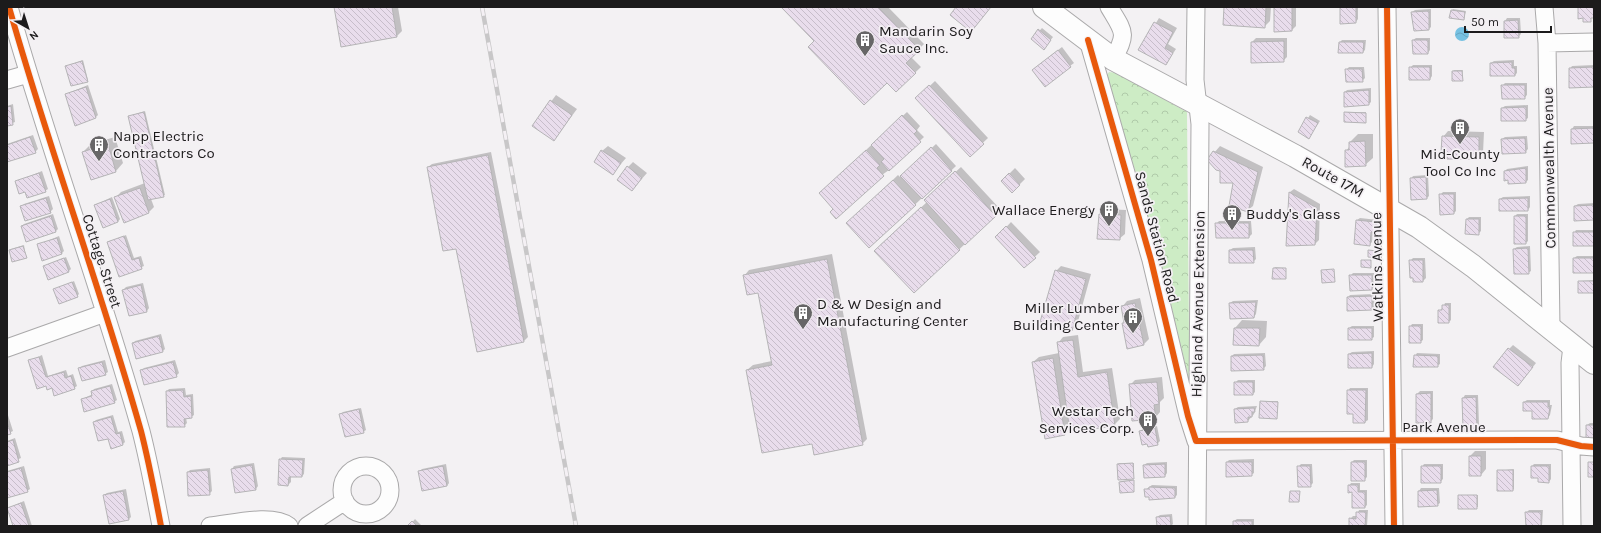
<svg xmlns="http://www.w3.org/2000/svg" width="1601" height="533" font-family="Karla,sans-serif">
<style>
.park{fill:url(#park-crowns)}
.water{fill:url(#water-waves)}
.shadow{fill:#0003}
.building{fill:url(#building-back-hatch);stroke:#b5b4b6}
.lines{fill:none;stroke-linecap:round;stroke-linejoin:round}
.minor-casing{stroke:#aaa9aa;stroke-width:19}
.major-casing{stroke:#aaa9aa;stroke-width:24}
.minor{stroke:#fdfdfd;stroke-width:17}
.major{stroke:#fdfdfd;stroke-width:22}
.rail-casing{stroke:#c8c7c8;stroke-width:4.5}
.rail{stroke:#f4f0f4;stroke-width:3;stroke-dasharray:9;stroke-linecap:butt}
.cycleway-casing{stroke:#f4f0f4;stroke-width:8}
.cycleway{stroke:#e8590c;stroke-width:6}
.labels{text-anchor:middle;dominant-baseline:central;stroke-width:3.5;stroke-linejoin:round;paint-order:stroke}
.poi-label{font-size:15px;fill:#1c1b1c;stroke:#f4f0f4;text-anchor:start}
.street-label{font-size:15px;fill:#1c1b1c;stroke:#f4f0f4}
</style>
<defs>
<pattern id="park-crowns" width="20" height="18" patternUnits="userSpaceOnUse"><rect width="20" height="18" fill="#cdecc5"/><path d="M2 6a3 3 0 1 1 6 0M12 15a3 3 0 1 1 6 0" fill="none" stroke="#afcaa9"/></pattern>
<pattern id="water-waves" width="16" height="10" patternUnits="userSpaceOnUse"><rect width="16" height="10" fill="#76c1e2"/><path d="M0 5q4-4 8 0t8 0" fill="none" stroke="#66a5c1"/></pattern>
<pattern id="building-back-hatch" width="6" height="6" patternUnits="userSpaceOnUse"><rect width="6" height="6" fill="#e9ddec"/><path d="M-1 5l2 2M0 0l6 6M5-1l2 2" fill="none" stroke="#c7bdca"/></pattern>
</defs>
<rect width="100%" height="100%" fill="#f3f1f3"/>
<path class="park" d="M1109 72 1117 73 1187 112 1189 340 1192 392 1160 260 1136 173 1107 87 1106 76Z"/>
<path class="water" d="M1455 34a7 7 0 1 1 14 0a7 7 0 1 1-14 0Z"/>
<path class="shadow" d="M335 7H398L402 31 397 36Z
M782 7H888L924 44 911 57 921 67 896 91 887 81 815 41Z
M1225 7H1271L1270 21 1265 26Z
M1275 7H1296V26L1292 30Z
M1341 7H1358V19L1356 22Z
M1431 9V27L1429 29 1412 23V12L1415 10Z
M1453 9 1466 11 1464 18 1452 10Z
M1159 18 1177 28 1168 44 1176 49 1166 64 1140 49Z
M1507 18H1520L1521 34 1518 37H1505V21Z
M1042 28 1053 37 1046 46 1032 39Z
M1256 38H1287V57L1283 61 1252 42Z
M1416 38H1430V50L1428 53 1413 40Z
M1342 40H1366L1365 50 1363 52 1340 42Z
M1062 47 1074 63 1070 66H1037Z
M83 60 88 80 87 81 66 66Z
M1514 60V66H1517V73L1515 75 1491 63 1494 61Z
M1413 65H1432V76L1430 79 1410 68Z
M1594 65V86L1570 69 1572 66Z
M1349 67H1364L1365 78 1362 81 1346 70Z
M1454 70H1463L1462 80 1453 71Z
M935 81 988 138 970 155 917 98Z
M1505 83H1527V95L1524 98 1502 86Z
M88 85 98 115 96 117 66 94Z
M1371 88V102L1369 104 1345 92 1347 90Z
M556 95 577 109 554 140 533 126Z
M13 104 15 122 7 125V106Z
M1528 105V118L1525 120 1502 108 1505 106Z
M145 111 165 195 151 199 154 207 149 212 124 221 116 197 121 192 145 183 129 116Z
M907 112 920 126 917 130 924 137 889 170 834 209 825 188Z
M1346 112H1366V121L1345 113Z
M1310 115 1320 121 1309 137 1299 132Z
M1574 126H1594V142L1572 129Z
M1448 131 1484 132 1483 153 1478 158 1448 152 1443 137Z
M1358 134H1373V158L1365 165 1346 151 1350 146V142Z
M33 135 38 149 35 152 7 159V144Z
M1527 136 1528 149 1525 152 1502 139 1505 137Z
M115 137 123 163 116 171 83 152 91 144Z
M936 144 956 166 870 247 853 218 898 175 900 177Z
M608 146 626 158 613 173 602 151Z
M1220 146 1263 167 1253 206 1247 211 1234 182 1208 160Z
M491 152 528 337 524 341 457 248 428 167 432 164Z
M633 162 647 173 632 190 628 167Z
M1528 166V180L1526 182 1509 179 1505 171 1507 169Z
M961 167 1001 210 914 292 880 245 927 202 930 195Z
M1015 168 1025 179 1012 192 1002 181Z
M42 171 48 189 45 191 26 190 16 182Z
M1428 175 1429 196 1427 198 1412 199 1411 179 1413 176Z
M1294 189 1320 204 1319 240 1315 244 1287 245 1290 192Z
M1443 192H1456V211L1454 213 1440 195Z
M49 196 53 209 50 212 22 206 24 204Z
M1530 196V207L1528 210 1500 199 1503 197Z
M112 197 120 219 118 222 95 205Z
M1594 203V219L1575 206 1578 204Z
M1105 209 1126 210 1125 234 1119 239 1100 214Z
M53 214 58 229 55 232 22 226 24 224Z
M1517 214H1528V241L1526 243 1515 216Z
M1469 217H1481V231L1478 234 1467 219Z
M1360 218 1378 220 1377 229 1373 232 1372 242 1369 245 1357 220Z
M1219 221H1251L1252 234 1249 237H1217L1216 224Z
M1011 222 1040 252 1024 267 997 237Z
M1576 230H1594V245L1574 233Z
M126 235 134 258 141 256 144 266 120 276 109 242Z
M59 236 64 251 61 254 38 245Z
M24 245 26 257 10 250 11 249Z
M1530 246 1531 271 1528 273 1514 249 1517 247Z
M1255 247 1256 259 1253 262 1230 250 1233 248Z
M832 254 867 439 862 444 747 370 753 365 772 361 759 292 744 276 749 270Z
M1577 256H1594V272L1574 258Z
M66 257 71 269 68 272 44 266Z
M1413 258H1425L1426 278 1423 281H1414L1410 261Z
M1061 266 1091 274 1077 325 1071 330 1056 271Z
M1275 267 1286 268V277L1274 268Z
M1353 273H1374V287L1372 289 1350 276Z
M1594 280V291L1579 282 1580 281Z
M74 281 79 294 77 296 54 290Z
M143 283 149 308 147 311 129 315 123 290 126 287Z
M1374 294 1375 307 1372 309 1348 310V297L1350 295Z
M1140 298 1149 339 1144 344 1128 348 1123 324 1125 321 1122 307 1127 301Z
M1258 300 1256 314 1254 317 1230 303 1233 301Z
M1445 303H1451V320L1449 322 1439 311 1443 308Z
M1242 320 1267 321 1266 337 1259 345 1235 328Z
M1412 324H1423V340L1420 342 1410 327Z
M1352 326H1374V337L1371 339 1349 328Z
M161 334 165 349 163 351 133 344 135 341Z
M1078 335 1083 372 1112 368 1120 419 1114 425 1070 429 1065 434 1045 438 1033 362 1039 357 1059 353 1058 343 1063 337Z
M1513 345 1536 363 1522 381 1509 349Z
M1374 351V364L1372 367 1349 354 1352 352Z
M1265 353 1266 366 1263 369 1232 356 1234 354Z
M1417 353 1440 354V364L1437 366 1415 356Z
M42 355 48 376 66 370 68 376 73 374 77 386 74 388 53 387 29 361Z
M105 360 108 372 105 374 80 368 82 366Z
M175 360 179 373 176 376 141 371 144 368Z
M1162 377 1164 398 1160 402V412L1155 418 1130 385 1135 380Z
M1238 380H1255V392L1253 394 1235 383Z
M112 384 117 400 114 402 82 399 93 394 92 392 94 389Z
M185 388 186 395 193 394 194 415 191 417 186 418 187 423 184 426 167 391 169 389Z
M1350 388H1368V420L1365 422H1354V413L1348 391Z
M1420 391H1433V419L1430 422 1417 394Z
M1465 395H1478L1479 425 1477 427 1463 398Z
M1527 400H1550V405H1552L1550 415 1548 418 1533 410 1524 402Z
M1262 401H1278L1277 418 1261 402Z
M1257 406 1254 414 1248 421 1236 422 1235 409 1238 407Z
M361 408 366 430 363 432 341 414 343 412Z
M7 412 13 431 7 434Z
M113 415 118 432 122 431 125 442 123 444 109 437 94 422 96 420Z
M1590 423H1594V440L1587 425Z
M1157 426 1160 441 1157 444 1140 431 1143 429Z
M15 438 21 458 7 464V441Z
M1475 451H1486V469L1481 475 1470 456Z
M282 457 305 458 304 474 302 476H291V482L288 485 280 460Z
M1254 459V473L1251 475 1227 462 1229 460Z
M1354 460H1367V477L1364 480 1352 462Z
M1167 462V473L1165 476 1144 465 1147 463Z
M254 463 258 486 256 489 232 469 234 466Z
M1119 463H1134V477L1118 464Z
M446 464 449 483 447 486 423 490 420 471 422 469Z
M1301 464H1312L1313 483 1310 486 1298 467Z
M1424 464H1443V479L1440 482 1422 467Z
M1534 464H1551V479L1549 482 1539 477 1532 466Z
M24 466 30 489 27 491 7 497V471Z
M210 468 212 491 209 494 188 472 190 470Z
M1514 469V489L1513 490 1498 471Z
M1134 480V491L1120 482 1121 481Z
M1351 483H1360V490H1367V505L1365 507 1349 486Z
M1152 485 1177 486V495L1175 497 1145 490Z
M1421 488H1439L1440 503 1437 505 1419 491Z
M126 489 131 517 129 519 104 495 107 493Z
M1460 495H1478V507L1459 508Z
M24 501 32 526H14L8 508Z
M1359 510H1368L1367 526H1348L1350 524V519L1353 516H1357Z
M1529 510H1543L1542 526H1527L1526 513Z
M1172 514 1173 524 1171 526H1158L1157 517 1160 515Z
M415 519 422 526H409Z
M1237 519H1254V526H1234V521Z
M1134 525H1142V526H1133Z"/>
<path class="building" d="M334 7H392L397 37 341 47Z
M781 7H878L920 50 906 63 916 73 896 92 887 83 864 105 808 47 814 41Z
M956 7H991L971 32 950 15Z
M1224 7H1266L1265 28 1223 25Z
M1274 7H1292V31L1274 32Z
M1340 7H1356V23L1340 24Z
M1578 7H1594V18H1591V22H1583V18L1578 19Z
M1451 10 1465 12 1464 20 1449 18Z
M1429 11V30L1414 31 1411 12Z
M1518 20 1519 38H1504V21Z
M1154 22 1173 32 1165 48 1173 53 1166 65 1138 50Z
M1038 29 1051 40 1044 50 1031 39Z
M1412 40H1428V54H1413Z
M1284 41V62L1251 63V42Z
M1339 42H1364L1363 53H1338Z
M1058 50 1071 67 1045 87 1032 70Z
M82 61 88 82 71 86 65 66Z
M1512 62V68H1515V76H1490V63Z
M1409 67H1430V80H1409Z
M1594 67V87L1569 88V68Z
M1345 69H1362L1363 82H1346Z
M1452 71H1462L1463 81H1452Z
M929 85 984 144 970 157 915 98Z
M1501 85H1525V99H1502Z
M86 87 96 118 75 126 65 94Z
M1369 90V105L1344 107V92Z
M550 100 572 115 554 141 532 126Z
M11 106 13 125 7 126V107Z
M1526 107V121H1501V108Z
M144 112 164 197 148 200 128 116Z
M1344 112 1366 113V123L1344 122Z
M902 115 917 131 914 134 921 142 889 171 881 162 884 159 871 145Z
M1306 117 1318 123 1309 139 1298 132Z
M1594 128V143L1571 144V129Z
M1442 136 1479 137V159H1447V153H1441Z
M30 137 36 153 7 162V145Z
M1525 138 1526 153 1502 154 1501 139Z
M1365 141 1366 166 1345 167V150H1349V142Z
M108 144 116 172 91 180 82 152Z
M931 147 952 171 922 199 900 176Z
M601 150 621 163 613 175 594 162Z
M866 150 880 165 877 168 884 176 836 219 830 212 833 209 819 193Z
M1213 151 1258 172 1248 212 1229 206 1233 183H1220V171L1216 170 1207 160Z
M488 155 524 342 477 352 456 249 443 251 427 167Z
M627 166 642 178 632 191 617 180Z
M1526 168V183L1508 184V180L1504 181V171Z
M955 171 996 216 965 245 924 200Z
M39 173 46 192 27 198 25 192 19 194 15 181Z
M1009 173 1020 185 1012 193 1001 181Z
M1426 177 1427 199 1411 200 1410 178Z
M893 180 916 205 869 248 846 223Z
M140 188 149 213 124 223 114 197Z
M1289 192 1317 208 1315 245 1286 246Z
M1439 194H1454V214L1440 215Z
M46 198 51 213 25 221 20 206Z
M1528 198V211H1499V199Z
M110 199 118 222 103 228 94 205Z
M1594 205V220L1574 221V206Z
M921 207 960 250 914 293 874 251Z
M1099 214 1121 215 1120 240 1097 239Z
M51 216 56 232 26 242 21 226Z
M1514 216H1526V244H1514Z
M1466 219H1479V235L1465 234Z
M1356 220 1376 222 1375 233 1371 232 1370 246 1354 244Z
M1215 223H1249V238H1216Z
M1006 226 1036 258 1024 268 995 237Z
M1573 232H1594V246H1573Z
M124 236 132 260 139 258 142 269 119 277 107 242Z
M57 238 62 254 42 261 37 244Z
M23 246 27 258 12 262 9 250Z
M1528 248 1529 274H1514L1513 249Z
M1229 250H1253L1254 263H1229Z
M1368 250 1378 251 1377 258 1368 257Z
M64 258 69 272 48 280 43 266Z
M1573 258H1594V273H1573Z
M827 259 863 445 814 455 812 444 762 453 746 370 772 365 758 293 747 295 743 275Z
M1361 260H1371V268L1361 267Z
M1409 260H1423V282H1413V278H1410Z
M1273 268H1286V279H1272Z
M1334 269 1335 282 1322 283 1321 270Z
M1055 270 1086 279 1072 331 1040 322Z
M1349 275H1372V290L1350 291Z
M1578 281H1594V293H1578Z
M72 282 78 297 59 304 53 289Z
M141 285 147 312 129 316 122 290Z
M1372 296V310L1347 311V297Z
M1256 302 1254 318 1230 319 1229 303Z
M1135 303 1144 345 1127 349 1122 323H1124L1121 306Z
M1442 305H1449V323H1438V310H1442Z
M1409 326H1421V343H1409Z
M1234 328H1260L1259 346 1233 345Z
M1348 328H1372V340H1348Z
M159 336 163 352 136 359 132 343Z
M1073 340 1078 377 1107 372 1115 426 1070 432 1057 342Z
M1508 348 1533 367 1518 386 1493 367Z
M1372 353V368H1348V354Z
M1263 355 1264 370 1231 371V356Z
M1414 355 1438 356V367H1413Z
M39 357 46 377 64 372 65 378 71 376 75 389 54 396 52 388 47 390 46 386 37 389 28 360Z
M1053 358 1065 435 1045 439 1032 362Z
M102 362 106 375 82 381 78 368Z
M173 362 177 377 144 385 140 370Z
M1157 382 1159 404 1154 405 1156 419 1132 421 1129 384Z
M1234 382H1253V395H1234Z
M110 386 115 403 84 412 81 399 92 396 91 391Z
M183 390 184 397 191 396 192 418 184 419 185 427H167L166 391Z
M1347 390H1366L1365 423H1353V414H1347Z
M1431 393V423H1416V394Z
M1476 397 1477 428 1463 429 1462 398Z
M1260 401 1278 402 1277 419 1259 418Z
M1523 402H1548V407H1550L1548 419H1532V411H1523Z
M1254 408 1255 412H1252V417H1248V422L1235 423 1234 409Z
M359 409 364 433 345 437 339 414Z
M111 417 116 434 120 433 123 445 111 449 108 439 98 441 93 422Z
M7 422 11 434 7 435Z
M1586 425H1594V441H1586Z
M1155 428 1158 445 1148 447 1147 444 1142 445 1139 431Z
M13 440 19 462 7 466V442Z
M1469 456H1481V476H1469Z
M279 459 303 460 302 477H289L288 486 278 485Z
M1226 462H1252V476L1226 477Z
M1351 462H1365V481H1351Z
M1588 462H1594V477H1588Z
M1133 463 1134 479 1118 480 1117 464Z
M1165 464V477L1144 478 1143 465Z
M252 465 256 490 235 493 231 469Z
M443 466 447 486 422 491 418 471Z
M1297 466H1310L1311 487H1298Z
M1421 466H1441V483H1421Z
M1531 466H1549V483L1538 482V478H1531Z
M21 468 28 492 7 498V472Z
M208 470 210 495 188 496 187 472Z
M1497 470H1513V491H1497Z
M1134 480V492L1120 493 1119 482Z
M1348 485H1358V492H1365V508H1352V492L1348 493Z
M1149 487 1175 488V498L1149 500V497H1145L1144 489H1149Z
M1437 490 1438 506 1418 507V491Z
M123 491 129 520 109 524 103 495Z
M1290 491H1300L1299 502H1289Z
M1458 495H1477V509H1458Z
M21 503 29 526H13L7 508Z
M1356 512H1366L1365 526H1349V518L1356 519Z
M1525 512H1541V526H1526Z
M1170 516 1171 526H1157L1156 517Z
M412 521 417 526H407Z
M1233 521H1252V526H1233Z"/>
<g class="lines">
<defs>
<path id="minor" d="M9 7C49 149 101 289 141 431 149 462 155 495 161 526
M1109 7C1124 32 1128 33 1113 59
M1196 7 1195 80 1200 124 1197 526
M1387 7 1394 526
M1544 7 1547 43 1551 328
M1088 40 1151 260 1188 416 1196 441 1557 440 1581 446 1594 447
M1547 43 1594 42
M7 80 28 74
M7 348 105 313
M342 490a24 24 0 1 1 48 0a24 24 0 1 1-48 0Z
M210 526C231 524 272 513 289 526
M307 526 345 501
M1572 526 1570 363 1572 346"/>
<path id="major" d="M1044 7 1113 59 1295 156 1419 227 1473 266 1594 363"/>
</defs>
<use href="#minor" class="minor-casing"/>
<use href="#major" class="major-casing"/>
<use href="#minor" class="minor"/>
<use href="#major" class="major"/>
<defs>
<path id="rail" d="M482 7 576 526"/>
</defs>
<use href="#rail" class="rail-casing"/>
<use href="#rail" class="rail"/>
<defs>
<path id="cycleway" d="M9 7C49 149 101 289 141 431 149 462 155 495 161 526
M1387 7 1394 526
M1088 40 1151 260 1188 416 1196 441 1557 440 1581 446 1594 447"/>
</defs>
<use href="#cycleway" class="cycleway-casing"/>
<use href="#cycleway" class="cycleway"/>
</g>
<defs>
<symbol id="building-pin" viewBox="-11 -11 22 30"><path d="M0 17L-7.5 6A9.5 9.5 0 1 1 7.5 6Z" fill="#676667" stroke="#f4f0f4"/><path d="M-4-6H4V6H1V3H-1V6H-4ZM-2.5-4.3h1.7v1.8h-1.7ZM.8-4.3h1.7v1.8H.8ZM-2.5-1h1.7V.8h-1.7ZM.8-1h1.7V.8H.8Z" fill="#fff"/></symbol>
</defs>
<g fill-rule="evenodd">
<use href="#building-pin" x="854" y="29" width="22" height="30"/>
<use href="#building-pin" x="1449" y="117" width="22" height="30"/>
<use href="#building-pin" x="88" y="134" width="22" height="30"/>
<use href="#building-pin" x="1098" y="199" width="22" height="30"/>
<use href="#building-pin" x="1221" y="203" width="22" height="30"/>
<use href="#building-pin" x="792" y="302" width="22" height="30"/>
<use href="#building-pin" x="1122" y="306" width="22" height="30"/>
<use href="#building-pin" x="1137" y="409" width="22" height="30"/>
</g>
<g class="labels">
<g class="poi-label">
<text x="879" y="31">Mandarin Soy<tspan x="879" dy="17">Sauce Inc.</tspan></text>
<text x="113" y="136">Napp Electric<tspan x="113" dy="17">Contractors Co</tspan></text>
<text x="1460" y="154" text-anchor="middle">Mid-County<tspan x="1460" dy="17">Tool Co Inc</tspan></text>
<text x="1095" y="210" text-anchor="end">Wallace Energy</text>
<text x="1246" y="214">Buddy's Glass</text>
<text x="817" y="304">D &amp; W Design and<tspan x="817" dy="17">Manufacturing Center</tspan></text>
<text x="1119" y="308" text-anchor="end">Miller Lumber<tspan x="1119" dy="17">Building Center</tspan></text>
<text x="1134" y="411" text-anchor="end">Westar Tech<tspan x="1134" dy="17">Services Corp.</tspan></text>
</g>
<g class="street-label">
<text transform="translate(1549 168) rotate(-91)">Commonwealth Avenue</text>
<text transform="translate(1333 177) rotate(29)">Route 17M</text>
<text transform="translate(1157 237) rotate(75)">Sands Station Road</text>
<text transform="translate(102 261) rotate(72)">Cottage Street</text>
<text transform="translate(1377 267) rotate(-91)">Watkins Avenue</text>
<text transform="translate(1198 304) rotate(-89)">Highland Avenue Extension</text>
<text x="1444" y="427">Park Avenue</text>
</g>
</g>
<rect width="1601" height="533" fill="none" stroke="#1c1b1c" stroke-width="16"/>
<g transform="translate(28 28) rotate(141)" stroke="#f4f0f4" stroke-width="3" paint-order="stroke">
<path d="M0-3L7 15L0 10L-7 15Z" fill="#1c1b1c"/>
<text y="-6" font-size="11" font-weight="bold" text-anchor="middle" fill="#1c1b1c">N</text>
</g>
<path d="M1465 26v6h86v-6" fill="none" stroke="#1c1b1c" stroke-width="2"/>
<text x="1471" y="26" font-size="12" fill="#1c1b1c" stroke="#f4f0f4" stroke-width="3" paint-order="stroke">50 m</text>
</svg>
